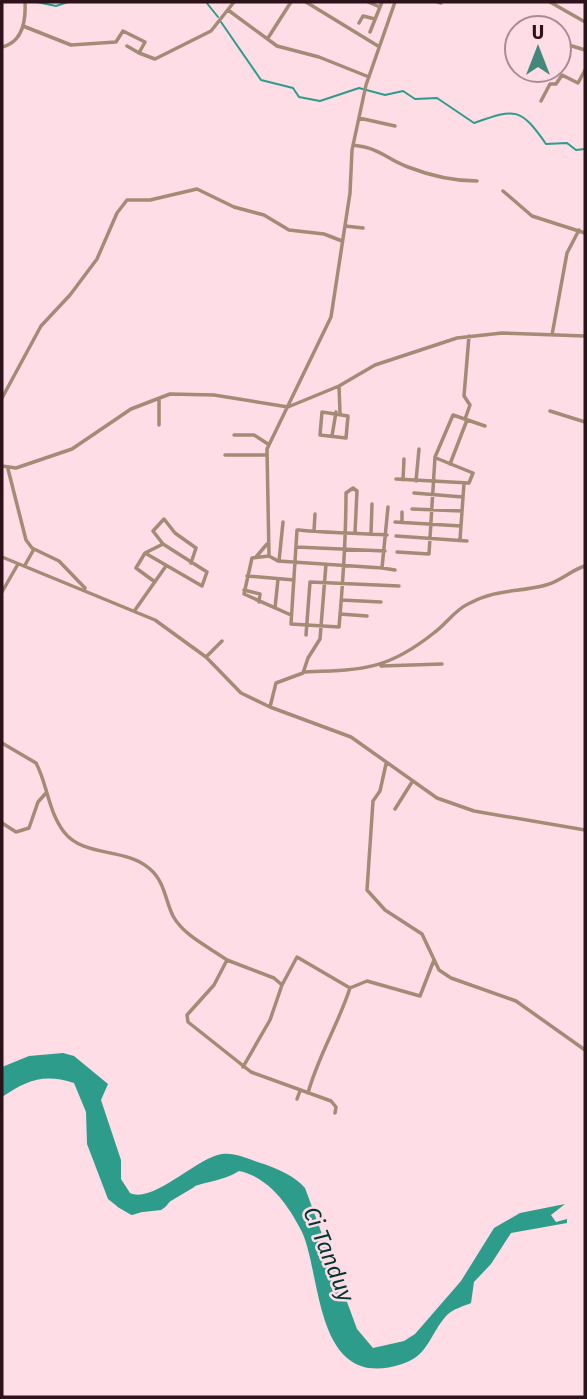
<svg xmlns="http://www.w3.org/2000/svg" width="587" height="1399" font-family="'Fira Sans',sans-serif">
<style>
.water{fill:#2e9c8b}
.lines{fill:none;stroke-linecap:round;stroke-linejoin:round}
.stream{stroke:#2e9c8b;stroke-width:2}
.river{stroke:#2e9c8b;stroke-width:6}
.minor{stroke:#a48b76;stroke-width:3.5}
.labels{text-anchor:middle;dominant-baseline:central;stroke-width:5;stroke-linejoin:round;paint-order:stroke}
.water-label{font-size:23px;font-style:italic;fill:#03362f;stroke:#fedde6}
</style>
<rect width="100%" height="100%" fill="#fedde6"/>
<path class="water" d="M63 1053 74 1056 108 1084 101 1100 121 1160V1179L130 1193C153 1204 196 1158 222 1154 236 1152 250 1160 264 1164 278 1169 295 1176 305 1188L357 1329 373 1348 404 1341 415 1334 461 1281 494 1228 520 1213 565 1204 551 1215 556 1222 567 1219V1223L511 1233 491 1264 474 1282 471 1303C464 1306 453 1309 447 1315 430 1333 429 1356 402 1364 314 1393 322 1275 302 1232 289 1206 269 1177 239 1171 222 1182 200 1182 181 1191 171 1196 170 1205 161 1210L143 1212 118 1207 108 1199 87 1144 86 1112 74 1083C44 1073 27 1080 2 1097V1067L29 1056Z"/>
<g class="lines">
<path class="stream" d="M37 2 56 6 68 2
M206 2 218 17
M221 22 261 80 293 88 299 97 320 101 359 88 385 95 403 91 415 99 437 98 474 123C514 109 520 106 546 144L567 143 576 150 585 149"/>
<path class="river" d="M165 1201 192 1185
M120 1205 132 1212 142 1209"/>
<path class="minor" d="M306 2 378 46
M368 2 380 7
M438 2 441 3
M550 2 585 22
M228 10 277 46 319 57 369 77
M359 23 363 16 375 19
M23 26 71 45 116 42 123 31 145 42 139 53 155 59 211 31 234 2
M515 31H517
M370 32 382 2
M268 38 291 2
M559 42 585 50
M127 46 139 53
M2 47C23 42 26 21 25 2
M541 101 550 84H556L562 75 578 83 585 70
M359 118 395 126
M353 145C383 149 384 158 408 167 431 176 453 181 477 181
M503 191 532 216 585 233
M345 226 363 228
M552 335 567 253 579 230
M339 386 340 413
M2 398 41 326 70 295 97 259 117 213 127 200H150L197 189 234 207 264 215 289 230 324 234 342 241
M159 398V425
M550 411 585 422
M322 412 348 416 346 438 320 435Z
M465 419 470 405 464 396 469 336
M234 435H254L268 444
M332 436 336 412
M225 455H267
M450 464 467 420
M2 466 16 468 72 449 131 409 170 394 214 395 288 407 339 386 375 365 457 338 502 333 585 336
M8 469 26 540 32 548 59 561 85 588
M396 479 469 483 473 473 436 458
M403 480 404 459
M416 481 419 449
M414 493 463 497
M388 507 382 568 278 561 269 556 267 449 331 317 350 193 352 150 366 85 395 2
M412 509 462 511
M395 522 461 526
M402 522V512
M314 531 315 514
M355 533 357 491 353 488 346 493C346 537 343 582 339 627L291 624 297 530H299C328 533 357 533 387 535
M371 534 372 504
M396 536 467 541
M460 540 464 483
M163 544 207 572 202 586 145 553Z
M163 544 153 531 164 519 175 533 196 548 191 563
M296 547 385 551
M397 552 429 554 435 457 453 415 485 426
M145 553 136 568 155 582
M269 556 252 558 244 594 291 615
M2 557 155 620 206 657 241 693 270 707 351 737 437 798 474 811 585 830
M256 557 267 544
M279 561 283 522
M25 565 34 549
M382 568 395 570
M247 576 294 580
M244 590 260 594 259 602
M2 592 18 564
M341 600 381 602
M275 608 278 579
M135 610 166 566
M340 614 367 616
M306 635 310 582 399 586
M206 657 222 641
M381 666 442 664
M305 672C363 670 388 670 435 632 447 623 455 610 468 604 498 588 517 593 546 585 561 581 571 570 585 566
M270 707 276 683 303 673 308 658 320 639 326 564
M2 743 36 763C47 783 48 811 64 832 84 858 126 847 150 869 165 882 165 900 173 916 184 936 209 947 227 960L214 985 187 1015 188 1022 251 1072 331 1101 336 1107 335 1113
M386 764 380 791 373 801 367 890 385 910 422 934 439 970 451 978 516 1001 585 1050
M395 809 412 782
M2 823 16 832 29 828 38 802 46 793
M227 960 274 978 282 985 270 1020 243 1067
M282 985 297 957 350 988C338 1025 318 1056 308 1093
M350 988 367 981 420 996 434 960
M297 1099 300 1091"/>
</g>
<g class="labels">
<g class="water-label">
<text transform="translate(329 1254) rotate(68)">Ci Tanduy</text>
</g>
</g>
<rect width="587" height="1399" fill="none" stroke="#2d111b" stroke-width="7"/>
<g transform="translate(538 49)"><circle r="33" fill="#fedde6" stroke="#aa8b95" stroke-width="2"/>
<path d="M0-5L12 26L0 18L-12 26Z" fill="#44887b"/>
<text y="-10" font-size="19" font-weight="bold" text-anchor="middle" fill="#2d111b">U</text>
</g>
</svg>
